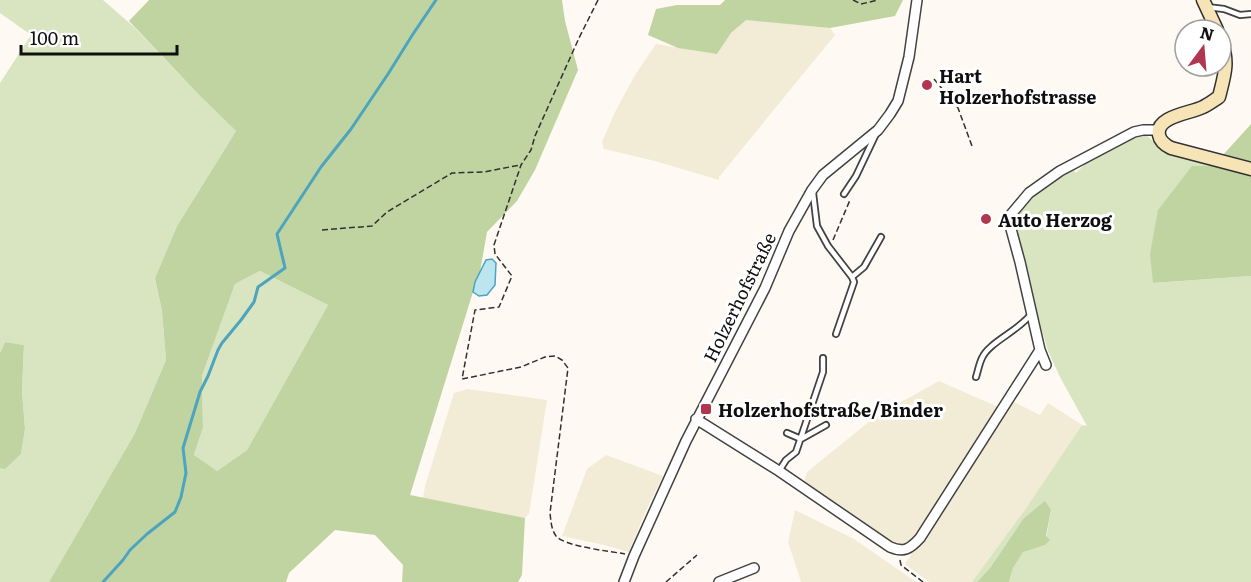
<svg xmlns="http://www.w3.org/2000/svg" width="1251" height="582" font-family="Literata,serif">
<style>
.farmland{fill:#f2ebd5}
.green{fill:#d9e5c0}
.forest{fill:#c0d4a1;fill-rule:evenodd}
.water{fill:#bde5f0;stroke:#4ca4bf;stroke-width:1.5}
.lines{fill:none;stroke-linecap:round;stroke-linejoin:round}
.stream{stroke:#4ca4bf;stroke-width:3}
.service-casing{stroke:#424242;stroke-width:8}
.minor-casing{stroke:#424242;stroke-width:12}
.secondary-casing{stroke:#313131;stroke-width:15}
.path{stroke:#313131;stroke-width:1.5;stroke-dasharray:6 3;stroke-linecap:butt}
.service{stroke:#fff;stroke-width:4.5}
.minor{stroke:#fff;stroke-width:9}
.secondary{stroke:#f6e4b6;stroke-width:12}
.poi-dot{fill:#b13650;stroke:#fff;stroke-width:2}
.labels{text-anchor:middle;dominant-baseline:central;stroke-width:6;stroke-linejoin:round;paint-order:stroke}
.poi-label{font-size:18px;font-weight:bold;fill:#0f0f0f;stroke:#fff;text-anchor:start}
.street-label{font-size:18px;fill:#0f0f0f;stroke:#fff}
</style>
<rect width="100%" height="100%" fill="#fefaf3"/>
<path class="farmland" d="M746 19 830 28 835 35 719 177V180L655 161 604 149 602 142 615 112 635 75 656 44 717 54 731 33Z
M939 381 996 406 999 410 915 538 906 545 895 544 804 483 807 472 876 416Z
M468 389 547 400 529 514 525 518 423 498 425 486 454 393Z
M1012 401 1040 415 1048 403 1082 425 1026 508 972 582H929L905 564Z
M606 455 663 476 644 515 629 552 604 545 562 536 587 469Z
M795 510 854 539 916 582H801L788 542Z"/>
<path class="green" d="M0 0H103L134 27 199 95 236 131 177 226 155 278 162 311 166 360 135 433 49 582H0V468H5L21 454 25 429 22 391 24 345 5 342 0 353V83L31 35 0 13Z
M1138 133C1150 134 1153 143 1161 150 1170 156 1201 162 1213 166L1154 283 1251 276V582H1009L1013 568 1023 551 1045 545 1051 510 1023 519 990 568 977 582H972L1026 508 1082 425 1087 426 1060 377 1048 351 1023 266 1013 224 1016 214 1025 199 1072 166 1076 173 1095 154Z
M260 271 328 305 247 450 217 471 194 456 203 428 202 376 235 284Z"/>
<path class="forest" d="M149 0H562L565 21 578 70 535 170 517 201 487 232 480 272 475 282 473 292 410 495 525 518 522 575 518 582H402L403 565 375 535 335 530 289 573 286 582H49L135 433 166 360 162 311 155 278 177 226 236 131 199 95 129 21ZM260 271 328 305 247 450 217 471 194 455 203 428 202 376 235 284Z
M725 0H903L895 16 830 28 746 20 731 33 717 54 678 48 648 35 656 9 677 5H720Z
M1251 124V276L1153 283 1150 254 1158 210 1192 166H1213Z
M5 342 24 345 22 391 25 429 21 454 5 469 0 468V353Z
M1045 501 1051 510 1046 536 1050 540 1045 545 1023 552 1013 568 1009 582H977L990 568 1023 519Z"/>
<path class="water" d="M492 259 496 263 495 285 487 295 479 296 473 292 475 282 486 260Z"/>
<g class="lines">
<path class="stream" d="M103 582 123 560 130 550 147 534 175 512 181 497 186 473 183 448 200 392 208 376 218 350 222 343 241 320 254 302 258 287 285 268 277 234 321 167 351 129 388 74 413 34 436 0"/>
<defs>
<path id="service" d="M1207 7 1224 9 1240 15 1251 14
M813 193 817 226 828 246 852 277 854 282 836 334
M844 194 856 176 875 136
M852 277 864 267 881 237
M976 377C978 371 979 364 982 358 989 342 1019 331 1032 313
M787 433 801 439 826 425
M779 471 786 460 796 452 823 372V358"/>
<path id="minor" d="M1046 365 1040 350 1020 262 1008 218 1029 193 1060 171 1134 132 1143 130H1158
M696 419 779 471 890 547C904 553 910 549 920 538L1040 350
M624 582 634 556 686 441 765 288 789 231 812 190 823 175 878 130 890 114 898 101 909 57 917 0
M719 582 754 568"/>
<path id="secondary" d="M1203 0 1217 30
M1221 39C1229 63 1225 73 1219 97 1214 100 1209 104 1203 107 1192 113 1155 116 1159 135 1160 141 1165 145 1171 148L1251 169"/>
</defs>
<use href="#service" class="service-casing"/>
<use href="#minor" class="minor-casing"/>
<use href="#secondary" class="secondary-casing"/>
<path class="path" d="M598 0 579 38 548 107 535 136 531 150 521 165 494 245 495 254 512 276 499 307 475 310 462 379 521 367 545 357 555 356 562 360 568 368 550 513C551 521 551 529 556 536 566 547 610 551 625 554
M853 0 861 4 878 0
M934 79 958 108 972 146
M322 230 372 226 387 212 452 173 484 172 520 165
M833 240 850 200
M900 560 901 565 923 582
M666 582 697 555"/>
<use href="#service" class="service"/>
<use href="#minor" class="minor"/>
<use href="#secondary" class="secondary"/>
</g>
<g class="poi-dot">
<circle cx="927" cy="85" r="6"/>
<circle cx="986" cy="219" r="6"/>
<rect x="700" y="403" width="12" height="12" rx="3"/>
</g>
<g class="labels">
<g class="poi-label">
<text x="939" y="75">Hart<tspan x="939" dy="21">Holzerhofstrasse</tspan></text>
<text x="998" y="219">Auto Herzog</text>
<text x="718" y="409">Holzerhofstraße/Binder</text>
</g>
<g class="street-label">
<text transform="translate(739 297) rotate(-64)">Holzerhofstraße</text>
</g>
</g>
<g transform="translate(1203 48) rotate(16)"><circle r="28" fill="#ffffff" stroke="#9f9f9f" stroke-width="1.5"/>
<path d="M0-4.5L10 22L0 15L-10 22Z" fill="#b13650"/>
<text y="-9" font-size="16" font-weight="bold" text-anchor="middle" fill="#0f0f0f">N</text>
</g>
<path d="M21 45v9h156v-9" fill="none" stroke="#0f0f0f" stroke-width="3"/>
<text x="30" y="45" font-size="18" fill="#0f0f0f" stroke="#ffffff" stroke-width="4.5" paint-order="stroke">100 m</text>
</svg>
